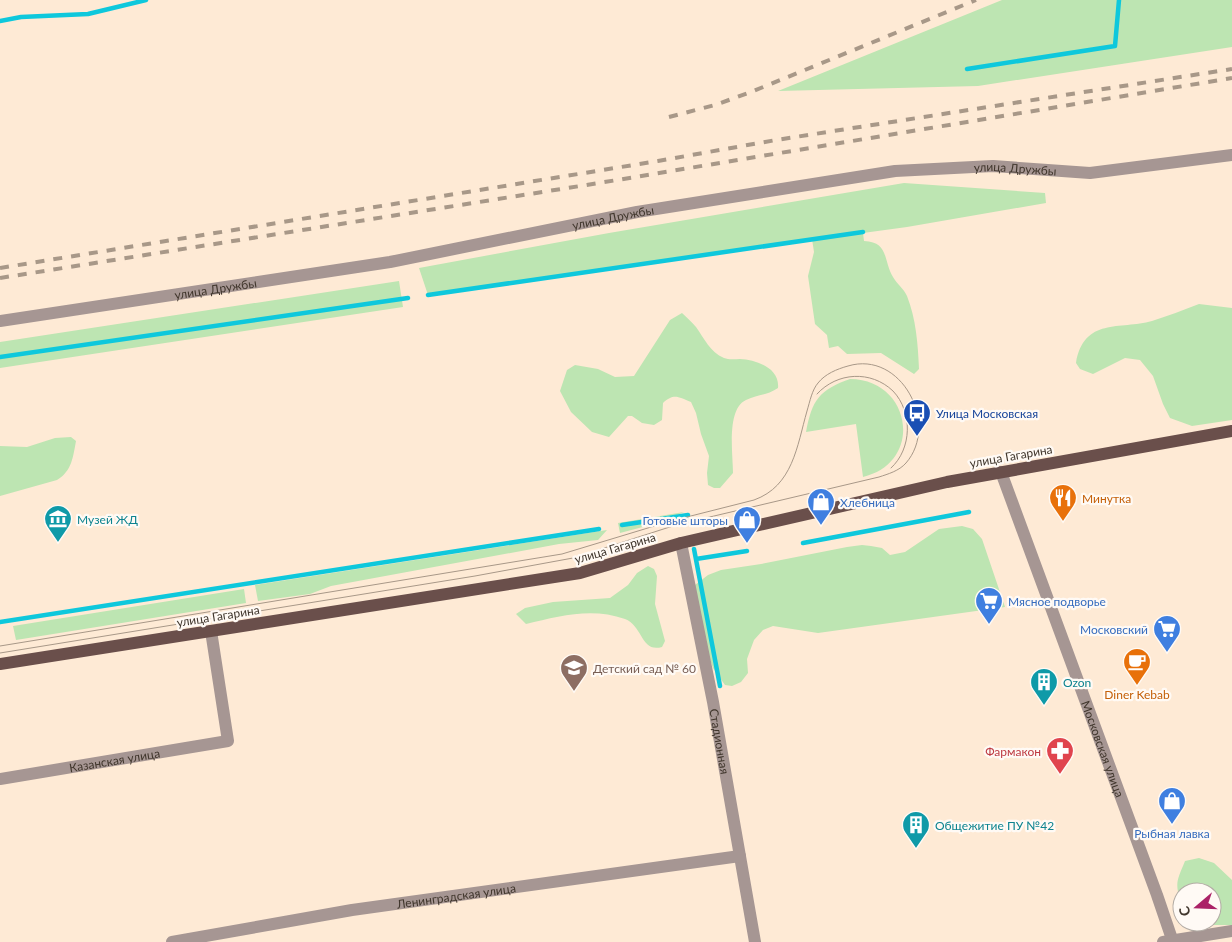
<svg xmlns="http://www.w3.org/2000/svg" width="1232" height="942" font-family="Lato,sans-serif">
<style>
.green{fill:#bde5b2}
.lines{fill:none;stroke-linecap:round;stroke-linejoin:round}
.stream{stroke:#0ec8dc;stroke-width:4.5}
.minor{stroke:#a69693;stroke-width:12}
.major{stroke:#6a4f4b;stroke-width:12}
.tram{stroke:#a89888;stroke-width:1}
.rail{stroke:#a89888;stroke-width:4;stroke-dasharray:9 9;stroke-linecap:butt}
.labels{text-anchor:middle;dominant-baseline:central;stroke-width:4.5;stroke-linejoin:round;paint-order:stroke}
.street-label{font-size:12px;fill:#40362c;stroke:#fffaf5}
.transit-label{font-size:12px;fill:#164399;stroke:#fffaf5;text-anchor:start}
.food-label{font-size:12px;fill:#c56008;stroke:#fffaf5;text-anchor:start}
.shop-label{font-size:12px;fill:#366cbe;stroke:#fffaf5;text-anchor:start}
.culture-label{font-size:12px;fill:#0d838f;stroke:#fffaf5;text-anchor:start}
.education-label{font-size:12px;fill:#785e54;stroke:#fffaf5;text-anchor:start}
.health-label{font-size:12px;fill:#be3a42;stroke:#fffaf5;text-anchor:end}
</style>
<rect width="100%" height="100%" fill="#feead5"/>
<path class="green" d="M1002 0H1232V47L978 86 778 91Z
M904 183 1045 193 1046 203 907 227 863 233 864 241C889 242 883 260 893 277 897 284 904 289 907 296 916 319 918 344 919 369L914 374 881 353 847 354 838 346 829 348 827 335 815 324 808 276 814 252 812 239 428 295 419 268 609 233Z
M399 281 403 307 0 368V342Z
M1199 304 1232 308V420L1192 426 1170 418 1163 404 1153 376 1140 360 1125 358 1093 374 1080 369 1076 363C1084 317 1120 330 1152 321 1168 316 1183 310 1199 304Z
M682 313C687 318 692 322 696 327 704 338 710 352 724 358 729 360 735 359 740 359 757 360 780 368 778 388 766 396 758 394 746 400 726 409 733 455 733 473L720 488H714L708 485 707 473 709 456 701 434 696 413 691 402C678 397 674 393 663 403L662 420 654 425 642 423 632 416H628L609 437 592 432 571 412 560 391 567 370 575 365 598 369 615 377 634 376 670 320Z
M850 379C911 379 925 462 863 477L856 424 806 432C812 400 819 390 850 379Z
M71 437 76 441C73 457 72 471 57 480L0 496V446L27 447 55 438Z
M684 512 658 523 620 533 618 523Z
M962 526 973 529 982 539 1005 607 818 633 773 626 763 630 754 640 747 659 748 673 741 682 732 686 725 685 713 668 707 651 695 585 708 575 721 570 761 564 847 547 862 545 871 546 882 548 890 555 905 552 939 529Z
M607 530 598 540 559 544 331 586 310 594 258 601 255 585Z
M648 566 654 569 657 576 655 604 665 641 662 647C641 653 643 626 625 619 592 607 559 616 526 624L516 614 525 608 553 602 610 598 628 585 637 573Z
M244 589 246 603 16 640 13 626Z
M1199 858 1214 863 1232 880V925H1211L1198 922H1212V892H1182V904C1174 883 1177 881 1185 861Z"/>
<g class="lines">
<path class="stream" d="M0 21 21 17 88 14 146 0
M967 69 1115 46 1119 0
M428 295 863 232
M0 357 408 298
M622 525 688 515
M803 543 969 512
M694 549 720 686
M696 559 747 551
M0 622 599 529"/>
<g class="minor">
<path id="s1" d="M0 321 390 262 637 212 895 171 993 166 1090 173 1232 155"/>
<path id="s2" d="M1001 472 1157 895 1173 942"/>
<path id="s3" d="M681 543 713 702 755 942"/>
<path id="s4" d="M0 779 228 741 211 631"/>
<path id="s5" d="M172 942 352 910 740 856"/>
<path d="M1163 942 1232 931"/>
</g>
<path class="major" d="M0 664 580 573 681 543 947 482 1232 431"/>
<path class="tram" d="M817 394C837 372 871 370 893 391 913 412 912 449 891 468
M0 646 562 554 671 521 754 500C793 486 797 446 807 411 810 401 812 390 818 383 825 374 837 369 848 366 901 350 940 424 906 463 899 471 888 474 879 477L676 525 573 558 475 576 0 653"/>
<path class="rail" d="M669 117 715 105 751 92 976 0
M0 268 658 161 776 140 1232 69
M0 278 599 183 1232 78"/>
</g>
<defs>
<symbol id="bus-pin" viewBox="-11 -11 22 30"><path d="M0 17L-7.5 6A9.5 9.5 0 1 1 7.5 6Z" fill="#1a4fb4" stroke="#fffaf5"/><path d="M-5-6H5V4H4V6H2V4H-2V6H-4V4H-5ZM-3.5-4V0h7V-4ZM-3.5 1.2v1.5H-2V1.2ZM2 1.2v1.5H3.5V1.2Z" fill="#fff"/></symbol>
<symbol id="restaurant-pin" viewBox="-11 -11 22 30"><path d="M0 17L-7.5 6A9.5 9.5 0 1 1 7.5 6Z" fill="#e8710a" stroke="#fffaf5"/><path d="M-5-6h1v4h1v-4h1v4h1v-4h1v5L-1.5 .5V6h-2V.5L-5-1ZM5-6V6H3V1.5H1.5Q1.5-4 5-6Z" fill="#fff"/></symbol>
<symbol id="shop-pin" viewBox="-11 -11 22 30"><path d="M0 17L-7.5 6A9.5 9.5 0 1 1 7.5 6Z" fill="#3f7fe0" stroke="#fffaf5"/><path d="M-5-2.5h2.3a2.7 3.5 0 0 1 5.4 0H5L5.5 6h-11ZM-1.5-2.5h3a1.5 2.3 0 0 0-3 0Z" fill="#fff"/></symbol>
<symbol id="museum-pin" viewBox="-11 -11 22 30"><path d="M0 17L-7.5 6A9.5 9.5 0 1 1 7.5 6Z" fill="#0f9aa8" stroke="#fffaf5"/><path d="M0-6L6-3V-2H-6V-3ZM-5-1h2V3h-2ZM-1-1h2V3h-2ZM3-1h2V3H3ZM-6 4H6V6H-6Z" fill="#fff"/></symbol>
<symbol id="supermarket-pin" viewBox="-11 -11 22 30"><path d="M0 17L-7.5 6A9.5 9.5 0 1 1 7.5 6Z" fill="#3f7fe0" stroke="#fffaf5"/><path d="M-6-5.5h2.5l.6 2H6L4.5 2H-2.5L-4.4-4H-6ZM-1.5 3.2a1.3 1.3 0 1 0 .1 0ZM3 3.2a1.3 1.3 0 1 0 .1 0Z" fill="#fff"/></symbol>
<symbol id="cafe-pin" viewBox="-11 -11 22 30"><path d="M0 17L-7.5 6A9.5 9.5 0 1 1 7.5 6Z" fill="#e8710a" stroke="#fffaf5"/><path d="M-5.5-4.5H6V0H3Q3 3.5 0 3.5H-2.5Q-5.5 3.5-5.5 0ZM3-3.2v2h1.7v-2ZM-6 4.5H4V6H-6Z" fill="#fff"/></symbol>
<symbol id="school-pin" viewBox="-11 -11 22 30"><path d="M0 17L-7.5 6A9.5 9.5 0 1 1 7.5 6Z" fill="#8d6e63" stroke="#fffaf5"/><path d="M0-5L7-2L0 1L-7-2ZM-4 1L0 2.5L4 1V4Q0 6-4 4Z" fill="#fff"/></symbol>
<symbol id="building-pin" viewBox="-11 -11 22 30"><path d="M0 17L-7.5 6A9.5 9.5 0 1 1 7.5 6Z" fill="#0f9aa8" stroke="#fffaf5"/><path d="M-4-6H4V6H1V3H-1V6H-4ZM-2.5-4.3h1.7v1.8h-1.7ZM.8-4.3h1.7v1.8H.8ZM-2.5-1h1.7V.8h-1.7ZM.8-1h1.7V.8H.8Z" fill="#fff"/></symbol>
<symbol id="pharmacy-pin" viewBox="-11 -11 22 30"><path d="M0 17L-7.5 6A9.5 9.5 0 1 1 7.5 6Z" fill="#e0444e" stroke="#fffaf5"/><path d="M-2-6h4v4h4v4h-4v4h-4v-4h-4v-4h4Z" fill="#fff"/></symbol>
</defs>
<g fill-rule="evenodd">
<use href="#bus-pin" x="901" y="397" width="32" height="43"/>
<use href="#restaurant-pin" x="1047" y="482" width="32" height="43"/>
<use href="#shop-pin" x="805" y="486" width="32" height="43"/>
<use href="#museum-pin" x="42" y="503" width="32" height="43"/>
<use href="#shop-pin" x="731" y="504" width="32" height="43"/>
<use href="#supermarket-pin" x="973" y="585" width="32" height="43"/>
<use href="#supermarket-pin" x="1151" y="613" width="32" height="43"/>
<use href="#cafe-pin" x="1121" y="646" width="32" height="43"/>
<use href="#school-pin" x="558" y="652" width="32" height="43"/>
<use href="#building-pin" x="1028" y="666" width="32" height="43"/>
<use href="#pharmacy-pin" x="1044" y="735" width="32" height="43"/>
<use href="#shop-pin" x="1156" y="785" width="32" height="43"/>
<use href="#building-pin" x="900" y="809" width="32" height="43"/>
</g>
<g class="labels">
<g class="street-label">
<text stroke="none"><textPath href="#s1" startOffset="1028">улица Дружбы</textPath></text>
<text stroke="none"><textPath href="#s1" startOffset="622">улица Дружбы</textPath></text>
<text stroke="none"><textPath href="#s1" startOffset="218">улица Дружбы</textPath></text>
<text transform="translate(1011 456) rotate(-10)">улица Гагарина</text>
<text transform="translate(615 548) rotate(-16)">улица Гагарина</text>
<text transform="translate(218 616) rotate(-9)">улица Гагарина</text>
<text stroke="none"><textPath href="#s3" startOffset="202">Стадионная</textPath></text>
<text stroke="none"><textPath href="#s2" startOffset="295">Московская улица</textPath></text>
<text stroke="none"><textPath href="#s4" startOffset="116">Казанская улица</textPath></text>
<text stroke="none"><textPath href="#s5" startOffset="288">Ленинградская улица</textPath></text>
</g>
<g class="transit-label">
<text x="936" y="413">Улица Московская</text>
</g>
<g class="food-label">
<text x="1082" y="498">Минутка</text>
<text x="1137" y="694" text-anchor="middle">Diner Kebab</text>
</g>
<g class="shop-label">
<text x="840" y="502">Хлебница</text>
<text x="728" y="520" text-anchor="end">Готовые шторы</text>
<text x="1008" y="601">Мясное подворье</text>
<text x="1148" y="629" text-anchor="end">Московский</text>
<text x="1172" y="833" text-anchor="middle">Рыбная лавка</text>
</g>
<g class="culture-label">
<text x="77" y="519">Музей ЖД</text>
<text x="1063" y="682">Ozon</text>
<text x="935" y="825">Общежитие ПУ №42</text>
</g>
<g class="education-label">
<text x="593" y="668">Детский сад № 60</text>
</g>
<g class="health-label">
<text x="1041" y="751">Фармакон</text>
</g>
</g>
<g transform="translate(1197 907) rotate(251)"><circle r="24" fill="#fffaf5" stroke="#b3aca5"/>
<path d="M0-4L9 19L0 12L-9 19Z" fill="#ab2267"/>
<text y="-8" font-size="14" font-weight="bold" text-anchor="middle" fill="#40362c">С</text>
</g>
</svg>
